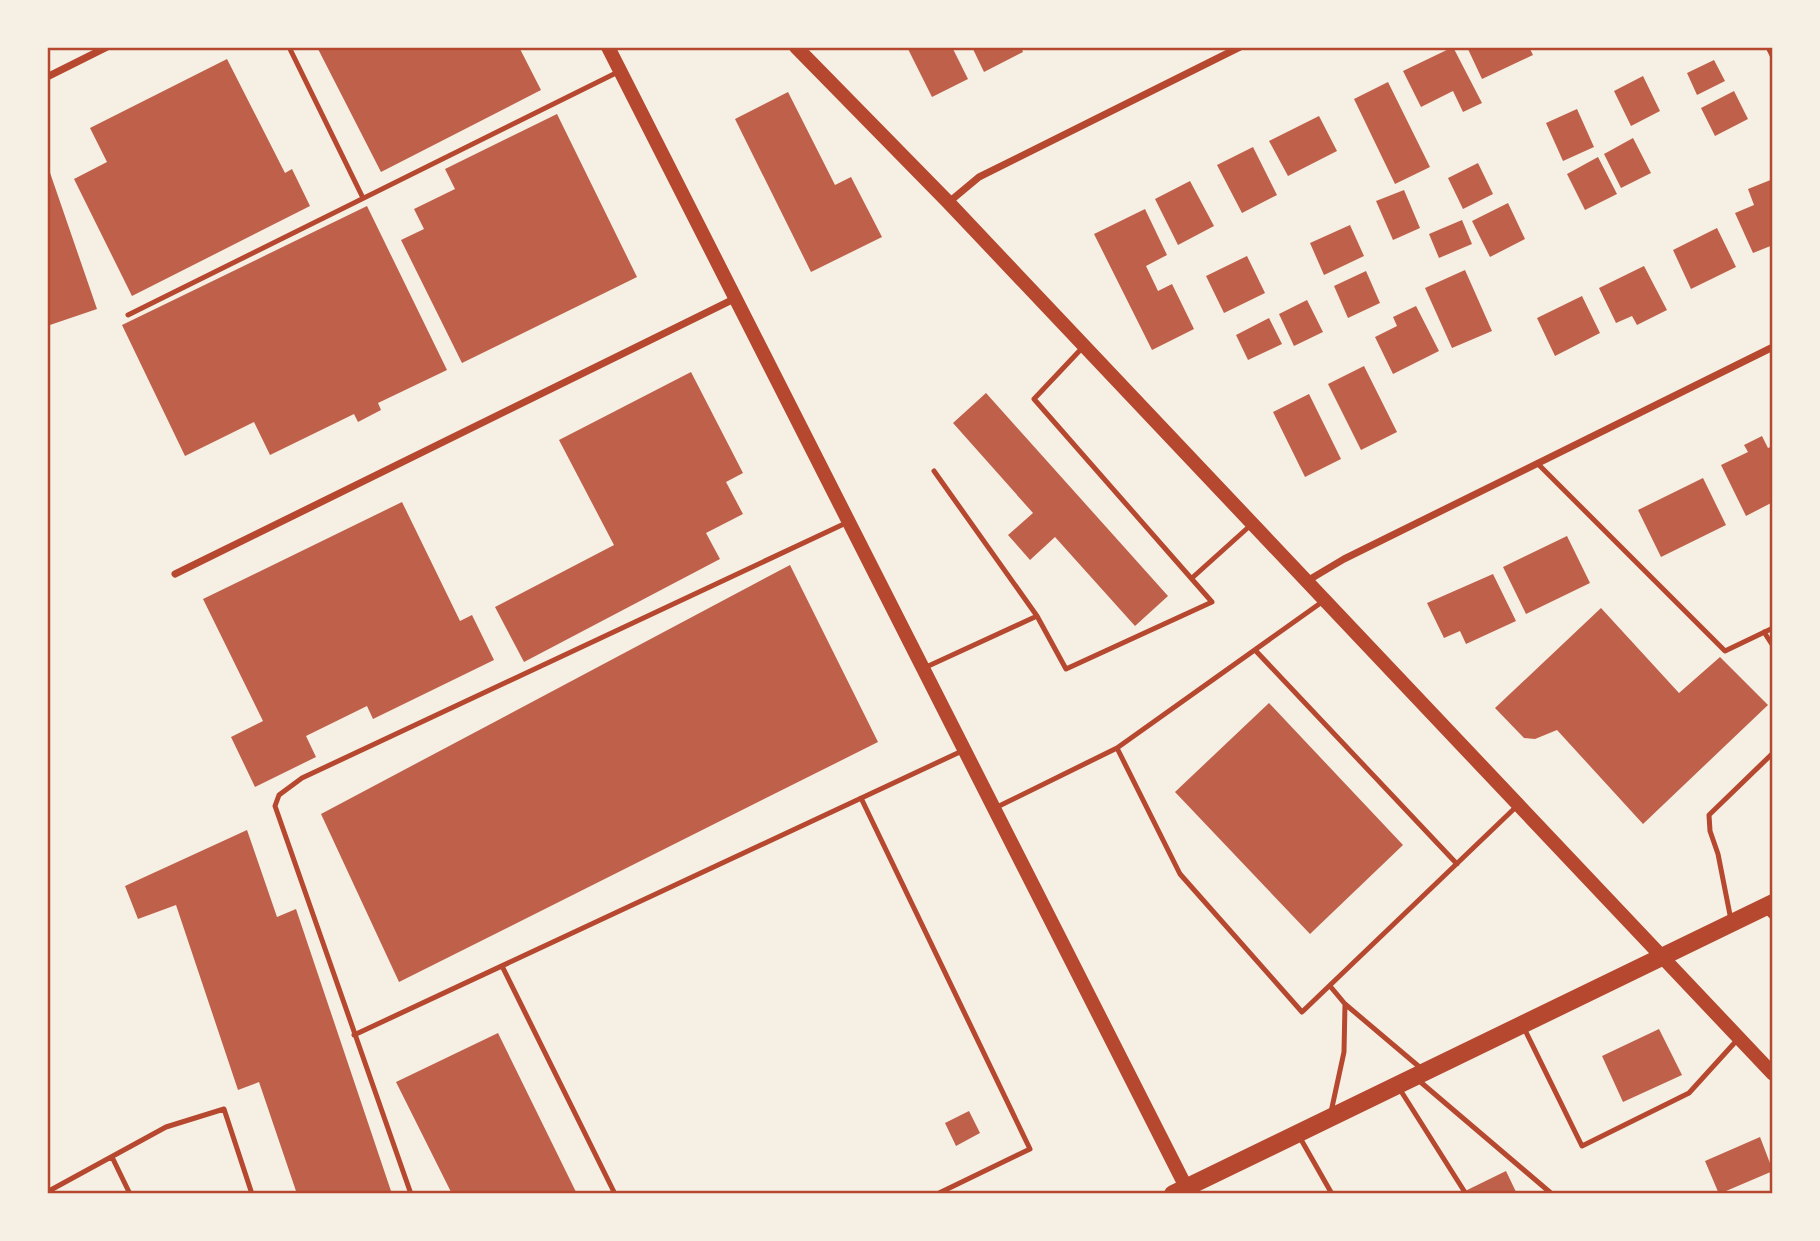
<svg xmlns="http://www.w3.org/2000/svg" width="1820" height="1241" font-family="Manrope,sans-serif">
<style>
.building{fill:#bf614a}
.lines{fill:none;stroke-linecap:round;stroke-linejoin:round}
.service{stroke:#b5482f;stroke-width:5}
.minor{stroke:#b5482f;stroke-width:7}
.secondary{stroke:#b5482f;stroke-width:14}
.primary{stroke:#b5482f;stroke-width:18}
.neatline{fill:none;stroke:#b5482f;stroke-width:2.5}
</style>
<rect width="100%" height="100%" fill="#f6efe4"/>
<path class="building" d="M317 47H519L541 90 381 172Z
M907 47H952L968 79 932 97Z
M972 47H1021L1023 52 984 72Z
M1453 47 1482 103 1463 112 1453 91 1421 107 1403 71Z
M1467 47H1529L1533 55 1482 79Z
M227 59 285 173 292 169 310 206 132 296 74 179 107 162 90 128Z
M1714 60 1725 81 1697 95 1687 73Z
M1643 76 1660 111 1631 126 1614 91Z
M1388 82 1430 167 1395 184 1354 99Z
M1734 91 1748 119 1715 136 1701 108Z
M788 92 835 185 851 177 882 237 811 272 735 119Z
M1577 109 1594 147 1563 161 1546 123Z
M557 114 637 277 462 363 401 240 424 229 414 209 455 189 445 169Z
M1319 116 1337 151 1288 176 1269 141Z
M1633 138 1651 173 1621 188 1604 154Z
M1253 147 1277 195 1242 213 1217 165Z
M1598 157 1617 194 1585 210 1567 174Z
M1478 163 1493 194 1463 209 1448 178Z
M47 164 97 309 47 326Z
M1773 179V245L1753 253 1735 213 1754 205 1748 189Z
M1190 181 1214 226 1178 245 1155 199Z
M1404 190 1420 228 1393 240 1376 201Z
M1508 203 1525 239 1490 257 1472 221Z
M367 206 447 370 378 403 381 410 358 422 354 414 270 455 254 422 185 456 122 325Z
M1145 209 1167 255 1146 266 1158 291 1172 284 1194 329 1152 350 1094 234Z
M1462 220 1472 244 1439 258 1429 234Z
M1350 225 1364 256 1324 275 1310 243Z
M1717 228 1736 267 1691 289 1673 250Z
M1247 256 1265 293 1224 313 1206 276Z
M1644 266 1667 310 1637 325 1632 316 1616 323 1599 288Z
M1465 270 1492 331 1452 348 1425 288Z
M1366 271 1380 303 1348 318 1334 286Z
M1582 296 1600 333 1555 356 1537 318Z
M1307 300 1323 332 1294 346 1279 314Z
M1416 306 1439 351 1393 374 1375 337 1397 326 1393 317Z
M1269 318 1282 344 1248 360 1236 335Z
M1364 366 1397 432 1361 450 1328 384Z
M691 372 743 473 726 482 743 514 706 533 720 559 524 662 495 607 614 545 559 440Z
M986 393 1168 596 1135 626 1055 537 1030 560 1008 535 1033 513 953 423Z
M1309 394 1341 459 1305 477 1273 412Z
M1762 436 1768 448 1773 446V502L1746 516 1721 465 1748 452 1744 445Z
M1703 478 1726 525 1661 557 1638 510Z
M402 502 460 621 472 615 494 660 373 719 367 706 306 736 316 757 255 787 231 737 263 721 203 599Z
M1567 536 1590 583 1526 614 1503 567Z
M790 565 878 742 399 982 321 814Z
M1493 574 1516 621 1466 644 1460 631 1444 638 1427 603Z
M1601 608 1679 693 1720 657 1768 705 1643 824 1557 730 1535 739 1524 738 1495 708Z
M1269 703 1403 845 1310 934 1175 792Z
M247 830 277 917 296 909 392 1194H297L259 1082 238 1090 176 905 138 919 125 886Z
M1659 1029 1682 1075 1623 1102 1602 1056Z
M498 1033 577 1194H452L396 1082Z
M969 1111 980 1133 956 1146 945 1123Z
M1760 1137 1773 1171 1719 1194 1705 1161Z
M1506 1171 1517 1194H1459Z"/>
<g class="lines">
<path class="service" d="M289 47 363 198
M128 315 618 72
M1537 463 1725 651 1773 628
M934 471 1037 616
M1192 578 1252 524
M1764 632 1773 646
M1255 650 1457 864
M924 668 1037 616 1066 669 1212 602 1034 399 1084 346
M1117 748 1322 602
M861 798 1030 1149 937 1194
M995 808 1117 748 1180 874 1302 1012 1518 805
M1765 910 1773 918
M1731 920 1718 854 1710 831 1709 815 1773 753
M502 966 615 1194
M1330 986 1345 1004 1423 1070
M1524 1028 1582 1146 1689 1093 1738 1039
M354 1035 962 751
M1417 1079 1552 1194
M1399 1088 1466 1194
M1331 1112 1344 1052 1345 1004
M1299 1136 1332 1194
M112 1157 130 1194
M47 1192 166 1127 224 1109 252 1194
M411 1194 275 806 279 795 302 778 846 523"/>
<path class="minor" d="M1769 47 1773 55
M47 77 107 47
M949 202 979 177 1240 47
M175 574 736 298
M1307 581 1344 559 1773 347"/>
<path class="secondary" d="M608 47 1186 1187
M796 47 948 202 1773 1074"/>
<path class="primary" d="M1173 1194 1773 903"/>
</g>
<rect width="1820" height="1241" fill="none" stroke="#f6efe4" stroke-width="98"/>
<rect x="49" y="49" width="1722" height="1143" class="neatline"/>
</svg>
